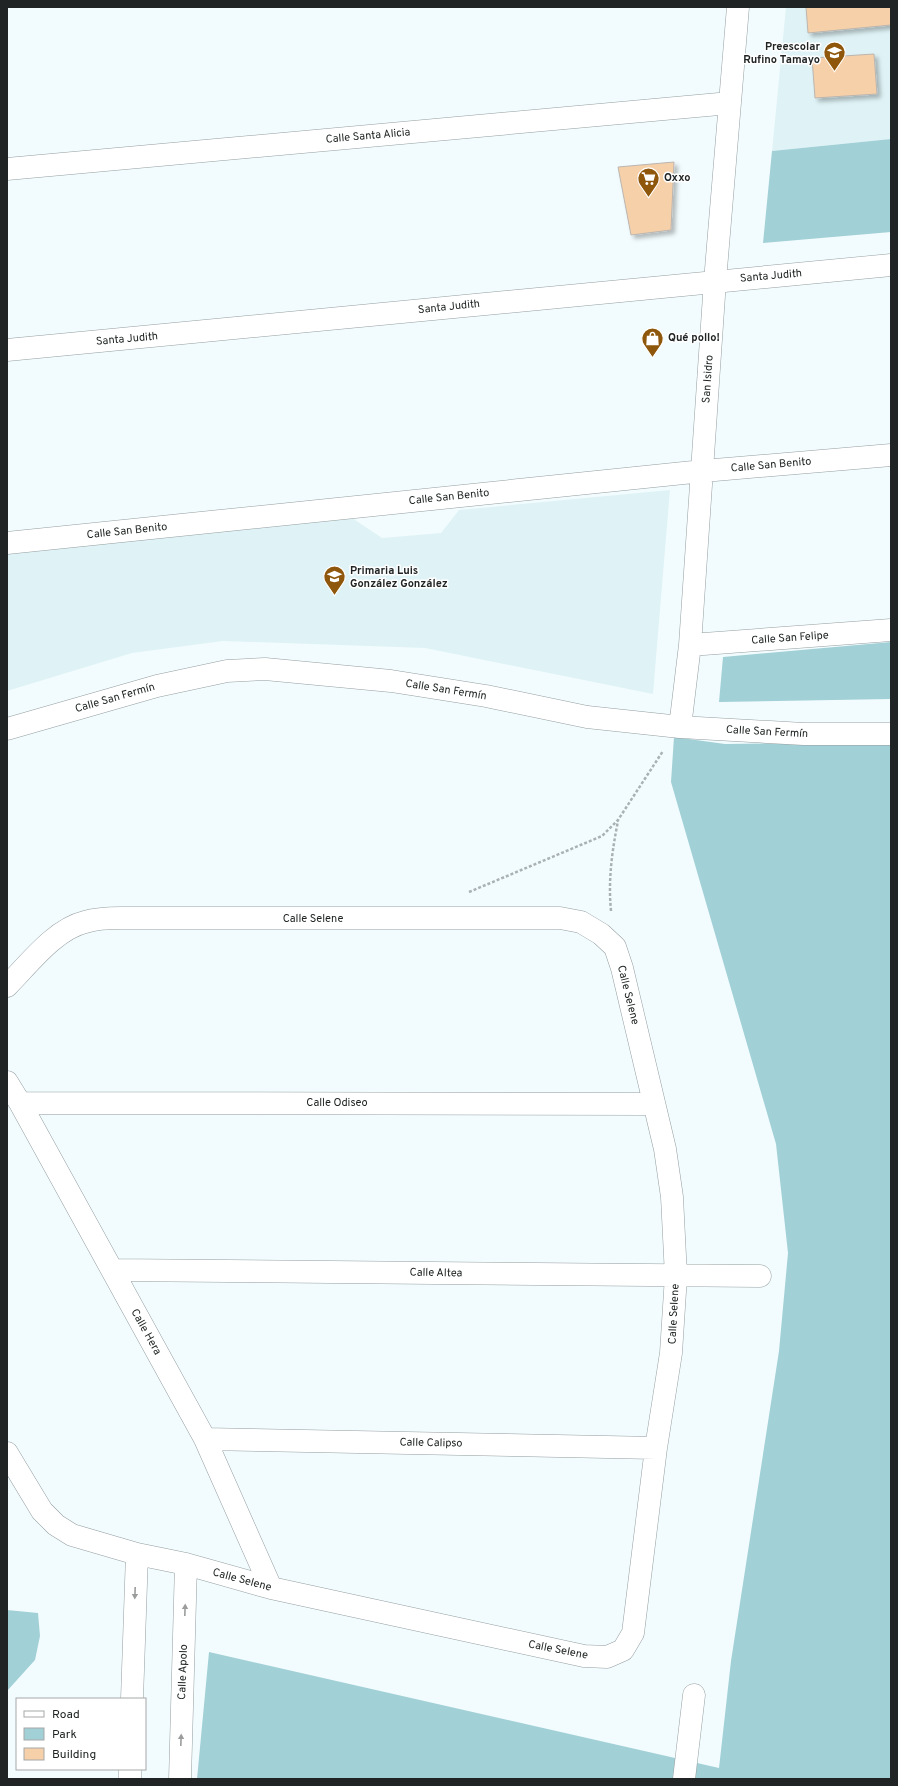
<svg xmlns="http://www.w3.org/2000/svg" width="898" height="1786" font-family="Overpass,sans-serif">
<style>
.built{fill:#dff3f6}
.green{fill:#a2d0d7}
.building{fill:#f6d0a9;stroke:#bbb5b0;filter:url(#shadow)}
.lines{fill:none;stroke-linecap:round;stroke-linejoin:round}
.street-casing{stroke:#959ea0;stroke-width:23}
.path{stroke:#aab1b3;stroke-width:2.5;stroke-dasharray:3 2;stroke-linecap:butt}
.street{stroke:#fff;stroke-width:22}
.oneway{fill:#9b9c9c}
.labels{text-anchor:middle;dominant-baseline:central;stroke-width:3;stroke-linejoin:round;paint-order:stroke}
.poi-label{font-size:11px;font-weight:bold;fill:#202424;stroke:#fff;text-anchor:start}
.street-label{font-size:11px;fill:#202424;stroke:#fff}
</style>
<defs>
<filter id="shadow"><feDropShadow dx="3.5" dy="3.5" stdDeviation="2" flood-color="#0004"/></filter>
</defs>
<rect width="100%" height="100%" fill="#f2fcfe"/>
<path class="built" d="M786 7H891V139L772 151Z
M670 490 653 694 425 648 223 641 132 653 7 691V553L352 518 382 538 441 533 459 510Z"/>
<path class="green" d="M891 139V232L763 243 772 151Z
M891 642V699L719 702 723 657Z
M674 737 725 744 891 742V1779H197L209 1652 719 1768 731 1661 779 1351 788 1253 776 1144 671 782Z
M7 1610 38 1613 40 1636 35 1660 7 1691Z"/>
<path class="building" d="M806 7H891V25L808 33Z
M874 54 877 94 815 98 812 58Z
M674 162 671 230 631 235 618 167Z"/>
<g class="lines">
<defs>
<path id="street" d="M7 169 730 103
M7 350 891 265
M7 543 703 471 891 455
M690 645 891 630
M680 727 690 645 715 281 738 7
M7 729 157 686 227 671 265 669 391 681 486 696 587 717 680 727 804 734H891
M7 986C28 965 55 929 85 922 97 918 110 918 122 918H560L581 922 601 934 615 947 622 968 665 1149 672 1197 676 1276 671 1353 656 1448 633 1633 623 1650 607 1657 584 1656 271 1588 186 1564 137 1554 72 1535 56 1525 42 1511 7 1453
M7 1082 20 1103 205 1439 271 1588
M20 1103 654 1104
M112 1270 760 1276
M205 1439 656 1448
M132 1699 137 1554
M130 1779V1769
M180 1779 186 1564
M684 1779 694 1695"/>
</defs>
<use href="#street" class="street-casing"/>
<path class="path" d="M469 892 602 836 618 820 663 751
M611 911C608 880 612 851 618 821"/>
<use href="#street" class="street"/>
</g>
<defs><path id="oneway-solid" d="M-6-.8H1V-3.2L6.5 0L1 3.2V.8H-6Z"/></defs>
<g class="oneway">
<use href="#oneway-solid" transform="translate(135 1593) rotate(92)"/>
<use href="#oneway-solid" transform="translate(185 1610) rotate(-88)"/>
<use href="#oneway-solid" transform="translate(181 1740) rotate(-88)"/>
</g>
<defs>
<symbol id="school-pin" viewBox="-11 -11 22 30"><path d="M0 17L-7.5 6A9.5 9.5 0 1 1 7.5 6Z" fill="#8e570c" stroke="#fff"/><path d="M0-5L7-2L0 1L-7-2ZM-4 1L0 2.5L4 1V4Q0 6-4 4Z" fill="#fff"/></symbol>
<symbol id="supermarket-pin" viewBox="-11 -11 22 30"><path d="M0 17L-7.5 6A9.5 9.5 0 1 1 7.5 6Z" fill="#8e570c" stroke="#fff"/><path d="M-6-5.5h2.5l.6 2H6L4.5 2H-2.5L-4.4-4H-6ZM-1.5 3.2a1.3 1.3 0 1 0 .1 0ZM3 3.2a1.3 1.3 0 1 0 .1 0Z" fill="#fff"/></symbol>
<symbol id="shop-pin" viewBox="-11 -11 22 30"><path d="M0 17L-7.5 6A9.5 9.5 0 1 1 7.5 6Z" fill="#8e570c" stroke="#fff"/><path d="M-5-2.5h2.3a2.7 3.5 0 0 1 5.4 0H5L5.5 6h-11ZM-1.5-2.5h3a1.5 2.3 0 0 0-3 0Z" fill="#fff"/></symbol>
</defs>
<g fill-rule="evenodd">
<use href="#school-pin" x="822" y="40" width="25" height="34"/>
<use href="#supermarket-pin" x="636" y="166" width="25" height="34"/>
<use href="#shop-pin" x="640" y="326" width="25" height="34"/>
<use href="#school-pin" x="322" y="564" width="25" height="34"/>
</g>
<g class="labels">
<g class="poi-label">
<text x="820" y="47" text-anchor="end">Preescolar<tspan x="820" dy="13">Rufino Tamayo</tspan></text>
<text x="664" y="178">Oxxo</text>
<text x="668" y="338">Qué pollo!</text>
<text x="350" y="571">Primaria Luis<tspan x="350" dy="13">González González</tspan></text>
</g>
<g class="street-label">
<text transform="translate(368 136) rotate(-5)">Calle Santa Alicia</text>
<text transform="translate(771 276) rotate(-5)">Santa Judith</text>
<text transform="translate(449 307) rotate(-6)">Santa Judith</text>
<text transform="translate(127 339) rotate(-5)">Santa Judith</text>
<text transform="translate(708 379) rotate(-86)">San Isidro</text>
<text transform="translate(771 465) rotate(-5)">Calle San Benito</text>
<text transform="translate(449 497) rotate(-6)">Calle San Benito</text>
<text transform="translate(127 531) rotate(-6)">Calle San Benito</text>
<text transform="translate(790 638) rotate(-4)">Calle San Felipe</text>
<text transform="translate(446 690) rotate(9)">Calle San Fermín</text>
<text transform="translate(115 698) rotate(-16)">Calle San Fermín</text>
<text transform="translate(767 732) rotate(3)">Calle San Fermín</text>
<text x="313" y="919">Calle Selene</text>
<text transform="translate(628 995) rotate(76)">Calle Selene</text>
<text x="337" y="1103">Calle Odiseo</text>
<text transform="translate(436 1273) rotate(1)">Calle Altea</text>
<text transform="translate(674 1314) rotate(-87)">Calle Selene</text>
<text transform="translate(146 1332) rotate(61)">Calle Hera</text>
<text transform="translate(431 1443) rotate(1)">Calle Calipso</text>
<text transform="translate(242 1580) rotate(15)">Calle Selene</text>
<text transform="translate(558 1650) rotate(11)">Calle Selene</text>
<text transform="translate(183 1672) rotate(-88)">Calle Apolo</text>
</g>
</g>
<rect width="898" height="1786" fill="none" stroke="#202424" stroke-width="16"/>
<rect x="16" y="1698" width="130" height="72" fill="#ffffff" stroke="#a6a7a7"/>
<rect x="24" y="1711" width="20" height="6" fill="#ffffff" stroke="#a6a7a7"/>
<text x="52" y="1718" font-size="12" fill="#202424">Road</text>
<rect x="24" y="1728" width="20" height="12" fill="#a2d0d7" stroke="#a6a7a7"/>
<text x="52" y="1738" font-size="12" fill="#202424">Park</text>
<rect x="24" y="1748" width="20" height="12" fill="#f6d0a9" stroke="#a6a7a7"/>
<text x="52" y="1758" font-size="12" fill="#202424">Building</text>
</svg>
